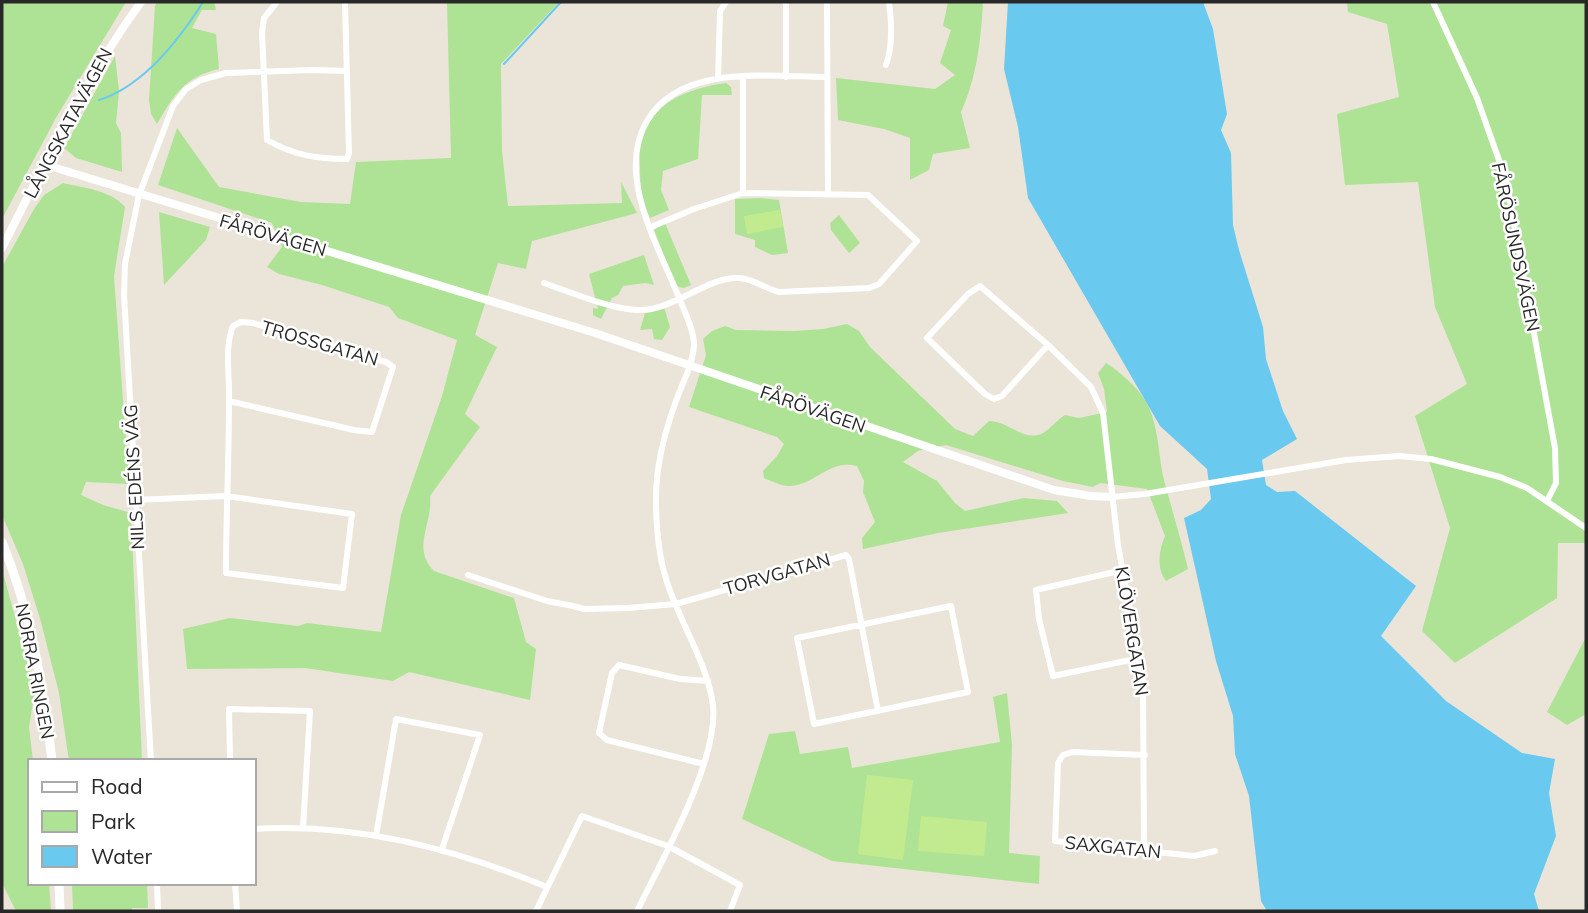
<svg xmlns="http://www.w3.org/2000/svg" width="1588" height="913" font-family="Mulish,sans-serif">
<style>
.green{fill:#aee395}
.pitch{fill:#c2eb90}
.water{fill:#6ac9ef}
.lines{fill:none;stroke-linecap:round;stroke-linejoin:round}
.stream{stroke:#6ac9ef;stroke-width:2}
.minor{stroke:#fff;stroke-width:6}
.tertiary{stroke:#fff;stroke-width:8}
.secondary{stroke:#fff;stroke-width:9}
.labels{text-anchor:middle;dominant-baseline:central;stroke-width:5;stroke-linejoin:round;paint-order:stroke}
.street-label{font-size:18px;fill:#282828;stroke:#fff}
</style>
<rect width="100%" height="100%" fill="#ebe4d9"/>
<path class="green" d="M2 2H126L57 116 2 219Z
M157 2H214L216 10H202L192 28 216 34 219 69C184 77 174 95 157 124L151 114 149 100 155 6Z
M447 2H559L501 64 502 151 508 206 622 203 621 182 637 213 532 241 526 269 498 263 475 335 497 347 465 414 480 427 430 496C433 524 411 548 434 571L514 598 526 642 536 649 530 700 409 672 393 681 305 668 187 669 183 629 230 618 298 626 307 623 381 632 401 515 442 396 457 340 398 318 389 307 322 285 279 274 267 267 282 247 272 223 158 185 177 128 219 187 301 202 350 204 356 162 451 158Z
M948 2H983C981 39 977 77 961 112L970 148 933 154 929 170 910 180V138L884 129 838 120 836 78 935 89 955 75 940 63 951 30 943 26Z
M1347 2H1586V543H1558L1557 598 1455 663 1422 631 1450 528 1415 416 1467 384 1435 307 1418 182 1345 185 1337 114 1399 97 1387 24 1348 12Z
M115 56 119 91 116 123 121 133 122 172 76 158 64 148Z
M726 83 731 87 732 95H702L698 159 663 171 661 190 669 210 650 218C641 198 640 187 640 166 640 159 638 150 640 144 650 102 689 88 726 83Z
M63 183C83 188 111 190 125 207L114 276 129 484 86 482 81 495 103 505 131 513 142 761H69L59 693 41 622 23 564 2 515V267L34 209 44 195Z
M760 198 779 200 788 253 772 255 755 247V240L735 234V199Z
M159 212 210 227 206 240 164 285Z
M839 215 860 243 849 253 831 230 830 223Z
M665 223 691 285 684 288 676 286 654 230Z
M644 255 654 285 645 283 623 286 618 295 612 298 601 319 593 315V308L598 309 589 274Z
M664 307 670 327 662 340 654 339 652 329 640 330 645 313Z
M847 324 859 331 870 347 955 429 973 436 989 421C1009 421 1025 443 1043 433 1050 429 1057 420 1065 415L1079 418 1107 412 1104 389 1098 373 1106 363C1120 372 1136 386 1145 400 1159 423 1158 455 1164 480 1172 510 1181 539 1188 569L1166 581C1156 568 1159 550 1165 536L1147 489 1100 483 1093 487 1063 481 946 445 918 451 903 462 937 481 955 503 965 511 1024 498 1057 501 1068 513 938 533 863 549 862 538 875 522 863 492 864 481 857 466C830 459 816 484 791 486 782 487 772 481 764 478L763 471 777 456 784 444 777 437 689 407 706 355 703 339 712 331 725 326 736 330 794 331 823 329Z
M2 569 35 691 29 727 33 761H30V883H49L51 911H16L2 883Z
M1586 637V714L1567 725 1547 712Z
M1007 693 1012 745 1009 853 1040 856 1039 884 832 861 742 819 769 734 795 731 800 754 848 747 852 768 1000 742 993 697Z
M72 883H147L148 908H132V911H73Z"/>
<path class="pitch" d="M780 210 783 227 747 234 744 216Z
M867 775 913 780 903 860 858 854Z
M921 816 987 822 984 856 918 851Z"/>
<path class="water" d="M1008 2H1203L1213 29 1227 114 1221 130 1231 153 1233 225 1239 250 1263 327 1266 359 1283 411 1297 439 1262 460 1266 485 1277 492 1295 491 1416 586 1381 636 1446 701 1522 753 1555 759 1549 793 1556 836 1534 894 1539 911H1267L1261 901 1249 796 1235 754 1233 716 1216 661 1184 518 1201 510 1211 499 1207 469 1160 426 1028 198 1018 127 1004 69Z"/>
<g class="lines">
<path class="stream" d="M504 64 561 2
M99 100C144 86 179 40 203 2"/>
<path class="minor" d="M277 2 264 18 262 33 267 140C293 155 317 159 347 159L349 153 345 2
M827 2 828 193
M1433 2 1477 98 1506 180 1555 448 1556 483 1547 501
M886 65C893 45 892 23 889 2
M786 77V2
M718 79 720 11 726 2
M743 193V77
M544 283C570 292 610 309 637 310 672 312 708 276 739 278 752 278 766 289 779 292L869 288 879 284 917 241 868 195 743 193 694 209 651 227
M1048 345 1002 396 994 399 985 394 927 338 968 294 980 286 1048 345 1091 387 1103 413 1118 545 1143 683 1144 850
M1112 497 1145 494 1346 460 1399 456 1431 459 1500 477 1527 488 1586 528
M135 500 226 496 352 514 343 588 226 573C226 516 229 458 229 401 230 377 224 348 233 326L241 322 253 323 386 362 393 367 372 432 354 430 229 401
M1123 570 1036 590 1039 619 1053 676 1140 658
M468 575 547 601 573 606 584 609 628 608 676 604 846 555 849 559 878 711
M951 606 968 692 814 724 797 638Z
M1145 755 1072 752 1063 755 1058 763 1055 841 1194 856 1215 851
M151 761 124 295 125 264 139 195 173 106 186 89 201 80 226 73 313 70 347 71
M230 761 229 709 310 711 303 828
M704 764 607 740 599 733 612 673 619 665 680 679 708 681
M254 829C357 823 452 848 547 887
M376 836 396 719 480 735 442 849
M157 883 158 911
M235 883 237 911
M536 911 582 816 668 846 740 885 730 911
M637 911C662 860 719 760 713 705 707 662 680 623 667 582 658 555 656 526 656 498 656 466 665 431 676 401 682 384 693 364 694 345 694 330 685 313 680 300 659 247 615 175 647 121 681 63 770 77 827 77"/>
<path class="tertiary" d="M43 164 595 333 1054 490 1091 496 1112 497
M2 248C45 163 85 79 141 2"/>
<path class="secondary" d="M2 542C31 612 43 686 52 761
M59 883 60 911"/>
</g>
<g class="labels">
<g class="street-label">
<text transform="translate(68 123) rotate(-62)">LÅNGSKATAVÄGEN</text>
<text transform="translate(273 235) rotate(16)">FÅRÖVÄGEN</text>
<text transform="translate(1516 247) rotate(78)">FÅRÖSUNDSVÄGEN</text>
<text transform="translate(320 343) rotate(16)">TROSSGATAN</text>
<text transform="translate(813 409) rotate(19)">FÅRÖVÄGEN</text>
<text transform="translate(134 477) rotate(-93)">NILS EDÉNS VÄG</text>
<text transform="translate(777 574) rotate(-16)">TORVGATAN</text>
<text transform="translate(1132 631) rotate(81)">KLÖVERGATAN</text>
<text transform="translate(35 671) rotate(79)">NORRA RINGEN</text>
<text transform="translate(1113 847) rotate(6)">SAXGATAN</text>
</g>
</g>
<rect width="1588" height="913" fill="none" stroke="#282828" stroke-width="7"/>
<rect x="28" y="759" width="228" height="126" fill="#ffffff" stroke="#a9a9a9" stroke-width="2"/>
<rect x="42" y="782" width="35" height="10" fill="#ffffff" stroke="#a9a9a9" stroke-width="2"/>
<text x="91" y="794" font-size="21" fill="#282828">Road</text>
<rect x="42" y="811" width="35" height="21" fill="#aee395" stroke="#a9a9a9" stroke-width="2"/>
<text x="91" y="829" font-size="21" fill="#282828">Park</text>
<rect x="42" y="846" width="35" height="21" fill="#6ac9ef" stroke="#a9a9a9" stroke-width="2"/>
<text x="91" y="864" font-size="21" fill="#282828">Water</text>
</svg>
